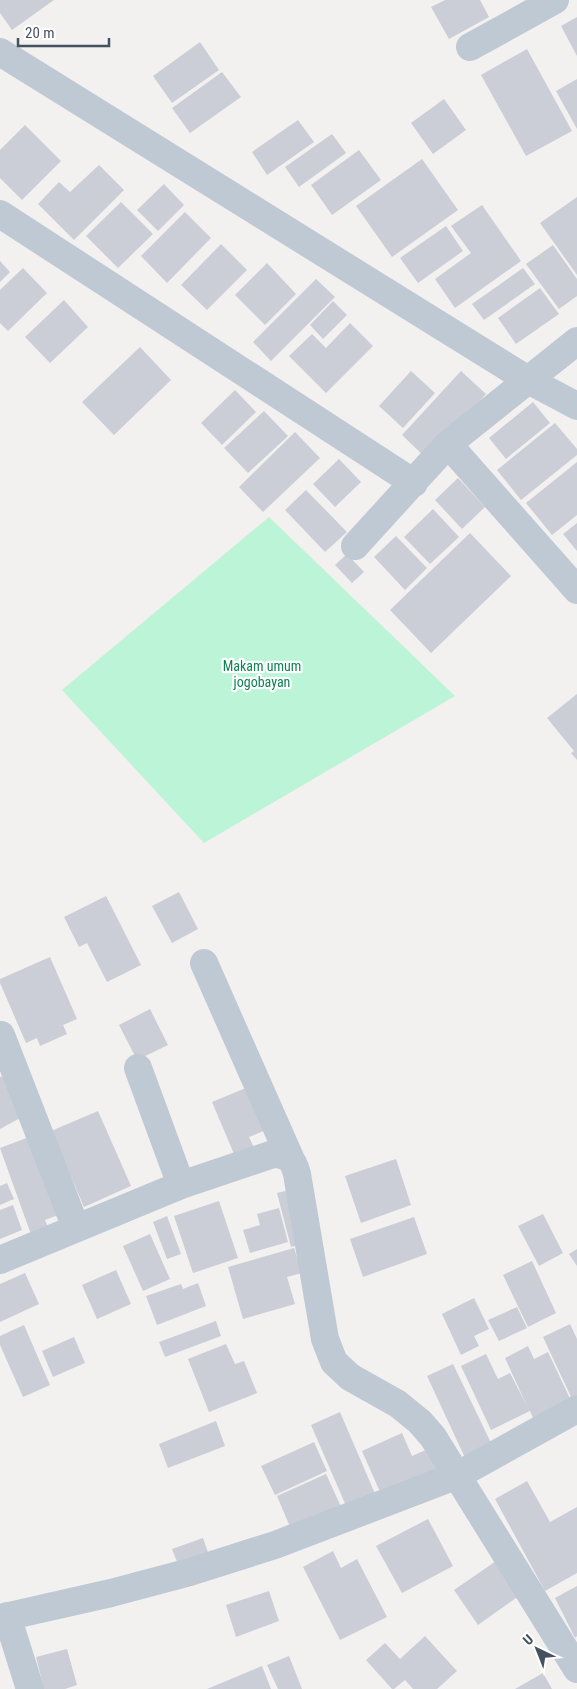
<svg xmlns="http://www.w3.org/2000/svg" width="577" height="1689" font-family="'Roboto Condensed',sans-serif">
<style>
.green{fill:#bbf4d6}
.building{fill:#cbced6}
.lines{fill:none;stroke-linecap:round;stroke-linejoin:round}
.minor{stroke:#bfc9d3;stroke-width:28}
.labels{text-anchor:middle;dominant-baseline:central;stroke-width:4.5;stroke-linejoin:round;paint-order:stroke}
.park-label{font-size:14px;fill:#0e8354;stroke:#fff}
</style>
<rect width="100%" height="100%" fill="#f3f0f0"/>
<path class="green" d="M269 517 455 696 204 843 62 690Z"/>
<path class="building" d="M0 0H54L12 30 0 13Z
M445 0H480L489 17 449 39 431 7Z
M577 17V56L561 26Z
M200 42 219 70 172 103 153 76Z
M527 49 572 131 526 156 481 75Z
M222 72 241 97 190 133 172 108Z
M577 79V129L556 91Z
M444 99 466 130 433 154 411 123Z
M298 120 314 142 267 175 252 152Z
M25 125 61 161 22 200 0 178V150Z
M332 134 346 153 299 187 285 167Z
M359 150 381 180 332 215 311 185Z
M422 159 458 210 392 257 356 206Z
M99 165 124 190 74 240 38 204 59 182 70 192Z
M164 184 184 205 158 231 137 210Z
M577 197V275L540 223Z
M121 202 153 234 118 268 86 236Z
M482 205 521 261 455 308 435 279 471 253 451 226Z
M185 212 211 238 167 283 141 256Z
M446 226 463 251 418 283 400 258Z
M221 244 247 270 207 310 181 285Z
M553 245 577 279V296L559 309 526 264Z
M0 261 10 272 0 282Z
M267 263 296 294 265 325 235 295Z
M23 268 47 293 8 331 0 323V290Z
M523 268 535 284 484 320 472 304Z
M316 279 335 297 271 361 253 342Z
M540 288 559 314 516 344 498 318Z
M64 300 88 327 50 363 25 337Z
M333 301 347 315 323 339 310 325Z
M350 323 373 346 326 393 289 356 312 334 326 348Z
M140 347 171 380 114 435 82 402Z
M411 371 435 393 403 428 379 406Z
M461 371 486 394 426 458 402 435Z
M235 390 256 412 222 445 201 423Z
M533 402 550 423 506 459 489 438Z
M264 411 288 436 248 473 224 448Z
M555 423 577 449V455L521 500 497 470Z
M295 432 320 458 263 512 239 487Z
M339 459 361 482 335 507 313 484Z
M577 462V515L552 535 526 503Z
M458 478 485 507 462 529 435 500Z
M306 490 347 532 325 552 285 510Z
M433 509 459 537 430 564 404 537Z
M577 523V551L563 534Z
M470 533 511 576 431 653 390 610Z
M396 536 427 568 405 590 374 557Z
M347 554 364 572 352 583 335 565Z
M577 694V760L571 753 574 751 547 718Z
M179 892 198 929 172 943 152 906Z
M106 896 141 965 107 982 87 943 79 947 64 917Z
M50 957 77 1019 63 1025 67 1034 40 1046 37 1038 26 1043 0 983V979Z
M150 1009 168 1045 137 1060 119 1025Z
M2 1076 24 1116 0 1129V1077Z
M253 1085 271 1128 249 1137 256 1152 237 1161 212 1102Z
M98 1111 131 1186 84 1207 51 1131Z
M37 1134 66 1212 45 1220 50 1233 33 1240 0 1148Z
M396 1159 411 1205 361 1223 345 1176Z
M7 1183 14 1199 0 1205V1186Z
M294 1189 308 1242 291 1247 277 1193Z
M219 1201 238 1258 193 1273 174 1216Z
M13 1205 22 1230 0 1239V1210Z
M279 1208 288 1242 250 1253 243 1230 260 1225 257 1214Z
M543 1214 563 1253 539 1266 518 1226Z
M167 1216 181 1254 167 1259 153 1222Z
M414 1217 427 1254 363 1277 350 1239Z
M150 1234 170 1279 143 1291 123 1246Z
M294 1248 302 1273 287 1277 295 1304 243 1319 228 1267Z
M577 1249V1266L569 1254Z
M532 1261 556 1313 528 1327 503 1275Z
M116 1270 131 1304 97 1319 82 1285Z
M25 1273 39 1304 0 1322V1284Z
M198 1283 206 1306 157 1325 146 1296 181 1284 183 1289Z
M474 1298 489 1329 474 1336 479 1346 461 1355 442 1314Z
M517 1307 527 1328 499 1341 488 1320Z
M216 1321 221 1336 165 1357 159 1342Z
M570 1324 577 1339V1397L572 1399 543 1337Z
M24 1325 50 1385 23 1397 0 1345V1336Z
M74 1337 85 1363 53 1377 42 1351Z
M226 1344 235 1364 244 1361 257 1393 209 1412 188 1359Z
M528 1346 534 1359 548 1352 574 1407 536 1425 530 1411 491 1430 461 1366 486 1354 498 1379 510 1373 527 1406 505 1358Z
M453 1364 493 1447 466 1460 427 1376Z
M340 1412 376 1496 347 1508 311 1425Z
M216 1421 225 1446 168 1468 159 1444Z
M402 1433 412 1456 435 1446 447 1473 384 1501 362 1451Z
M314 1442 327 1471 275 1495 261 1466Z
M326 1474 343 1511 293 1534 277 1496Z
M527 1481 550 1522 577 1507V1573L545 1591 495 1499Z
M428 1519 453 1566 402 1593 376 1546Z
M203 1538 211 1561 181 1572 172 1549Z
M333 1551 341 1568 357 1559 387 1617 340 1640 303 1567Z
M499 1559 523 1593 478 1625 454 1590Z
M577 1586V1636L575 1638 555 1598Z
M269 1591 279 1621 236 1637 226 1605Z
M425 1636 457 1671 437 1689H413L405 1680 394 1689H392L366 1660 385 1643 400 1659Z
M67 1649 77 1685 65 1689H44L36 1657Z
M289 1656 302 1689H278L267 1665Z
M262 1666 271 1689H207Z
M543 1673 552 1689H515Z"/>
<g class="lines">
<path class="minor" d="M470 47 555 0
M0 52 528 380 577 406
M0 214 414 483
M448 444 577 590
M355 546 448 444 577 341
M204 963 291 1160
M1 1035 76 1228
M138 1068 181 1185
M0 1260 181 1185 273 1154C289 1155 293 1159 297 1174L325 1339 334 1362 350 1377 398 1404 420 1422 433 1437 577 1669
M7 1616 30 1689
M0 1618 111 1593 190 1572 275 1545 458 1475 577 1409"/>
</g>
<g class="labels">
<g class="park-label">
<text x="262" y="666">Makam umum<tspan x="262" dy="16">jogobayan</tspan></text>
</g>
</g>
<g transform="translate(537 1649) rotate(317)" stroke="#ffffff" stroke-width="4" paint-order="stroke">
<path d="M0-4L9 19L0 12L-9 19Z" fill="#46515f"/>
<text y="-8" font-size="14" font-weight="bold" text-anchor="middle" fill="#46515f">U</text>
</g>
<path d="M18 38v8h91v-8" fill="none" stroke="#46515f" stroke-width="2.5"/>
<text x="25" y="38" font-size="15" fill="#46515f" stroke="#ffffff" stroke-width="4" paint-order="stroke">20 m</text>
</svg>
